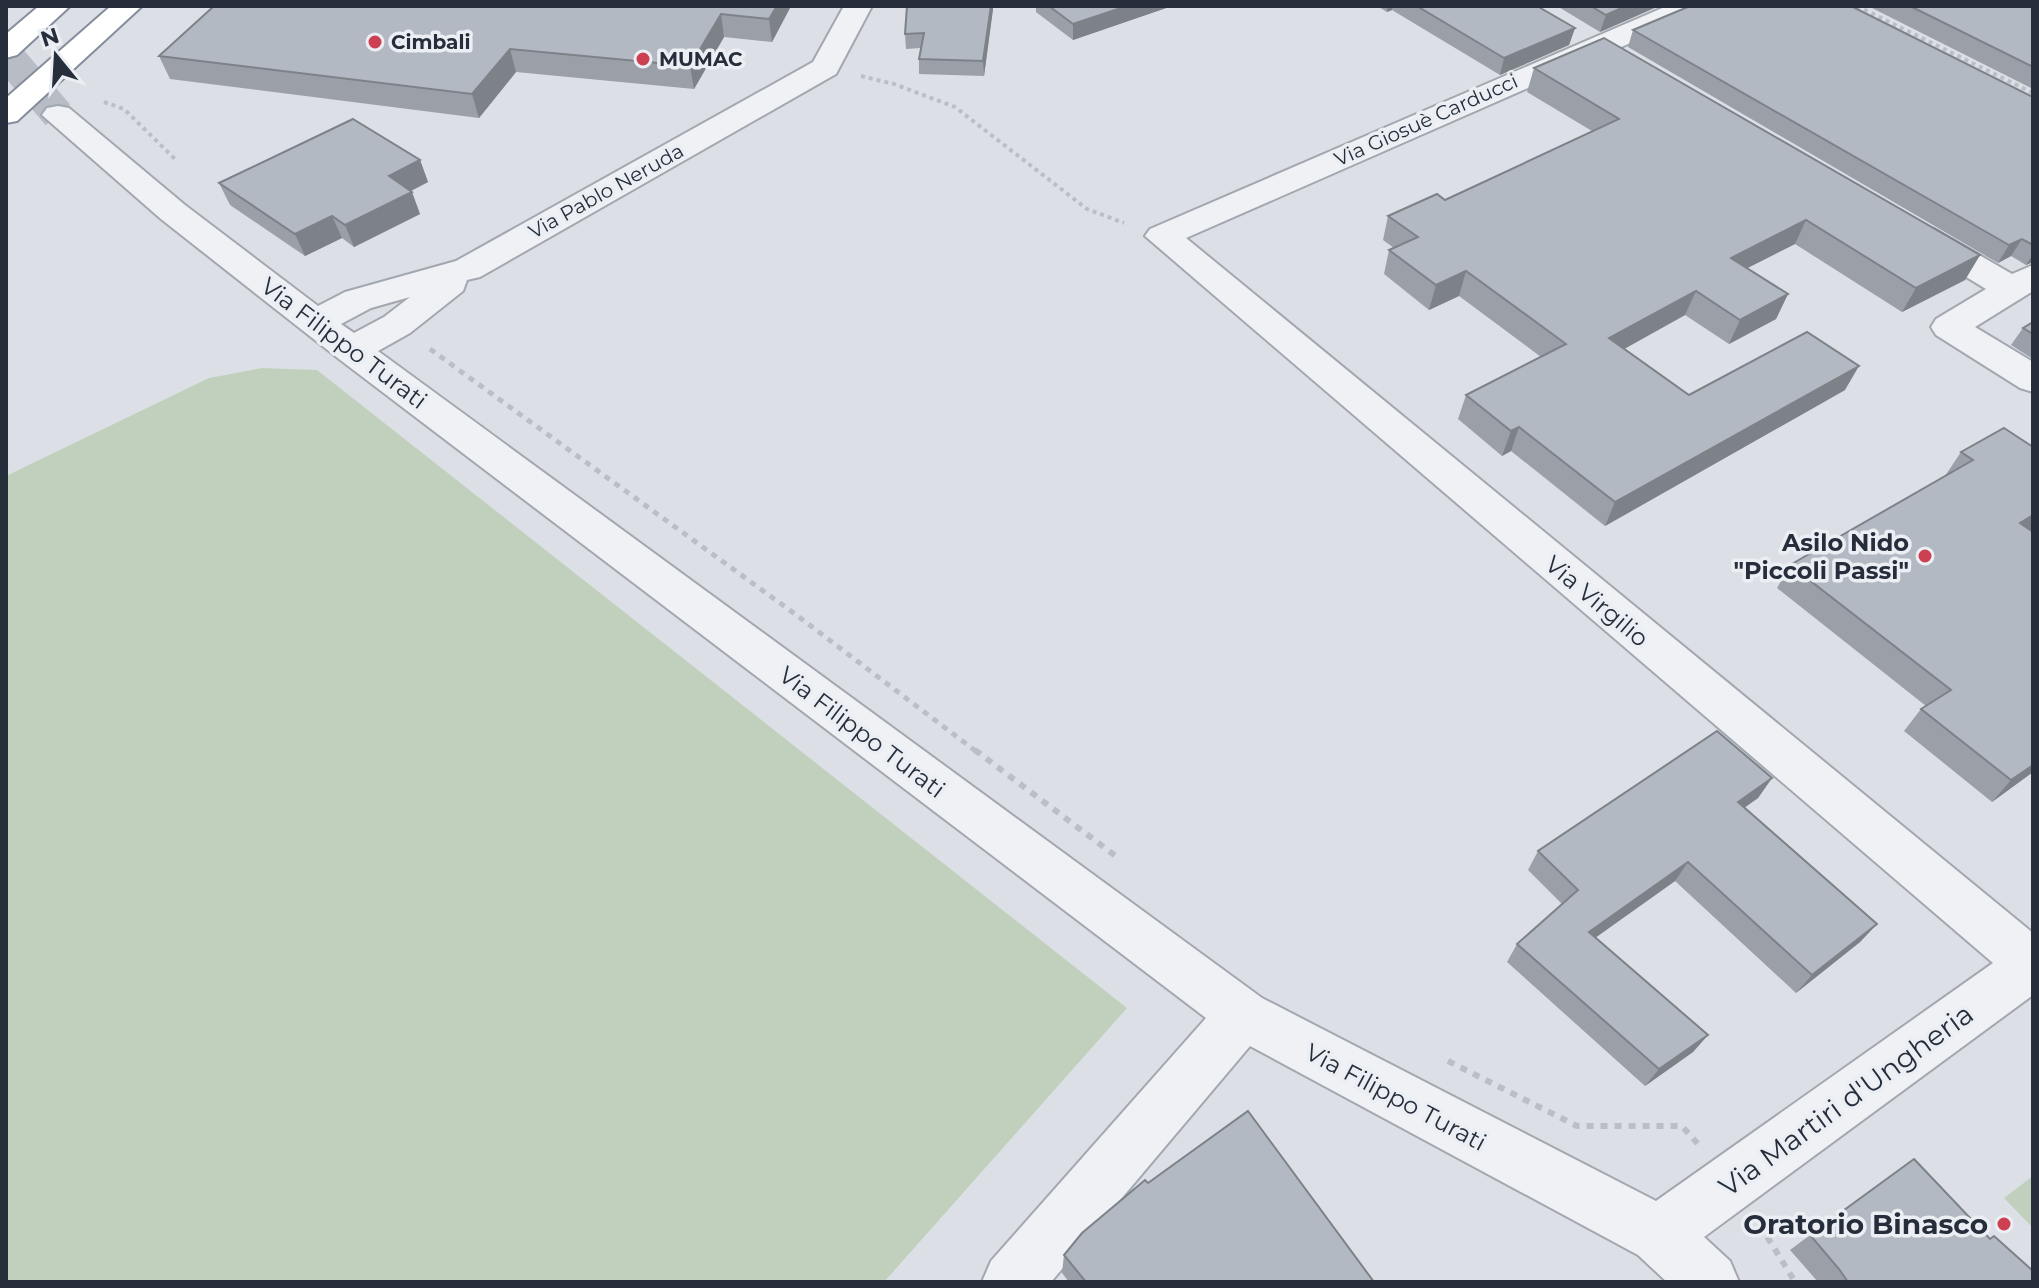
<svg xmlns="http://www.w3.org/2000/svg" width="2039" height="1288" font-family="Montserrat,sans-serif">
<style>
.green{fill:#c1d0bd}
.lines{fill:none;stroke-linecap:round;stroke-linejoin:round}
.minor-tunnel{stroke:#b8bcc4;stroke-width:32;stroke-dasharray:32 16;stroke-linecap:butt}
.minor-casing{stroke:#a2a7b0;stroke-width:4}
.highway-casing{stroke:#848d9c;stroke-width:4}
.path-far2{stroke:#bbbec5;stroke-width:4;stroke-dasharray:4 4;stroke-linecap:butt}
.path-far1{stroke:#bbbec5;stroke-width:5;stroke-dasharray:6 6;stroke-linecap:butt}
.path{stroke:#bbbec5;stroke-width:6;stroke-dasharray:7 7;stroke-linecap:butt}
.minor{fill:#eff1f5;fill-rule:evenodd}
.highway{fill:#fff;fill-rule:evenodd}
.wall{fill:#9a9fa8}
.shaded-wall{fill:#7d8288}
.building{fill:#b3b9c3;stroke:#7d8288;stroke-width:2}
.poi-dot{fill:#cc4052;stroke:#ebeff4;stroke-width:3}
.labels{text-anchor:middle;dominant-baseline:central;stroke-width:7;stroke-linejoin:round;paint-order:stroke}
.far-poi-label{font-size:20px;font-weight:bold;fill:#262e3c;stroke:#ebeff4;text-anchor:start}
.far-street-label{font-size:20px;fill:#262e3c;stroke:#ebeff4}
.street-label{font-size:24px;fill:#262e3c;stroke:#ebeff4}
.poi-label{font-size:24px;font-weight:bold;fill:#262e3c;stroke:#ebeff4;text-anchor:end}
.near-street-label{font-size:28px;fill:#262e3c;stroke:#ebeff4}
.near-poi-label{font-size:28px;font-weight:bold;fill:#262e3c;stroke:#ebeff4;text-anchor:end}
</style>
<rect width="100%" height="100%" fill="#dce0e6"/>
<path class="green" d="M262 368 317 370 1127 1008 884 1282H6V476L209 378Z
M2033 1176V1228L2004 1198Z"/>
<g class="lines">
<path class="minor-tunnel" d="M6 54 58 115"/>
<defs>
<path id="minor" d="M844 6H872L836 74 480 277 467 280 463 291 410 333 378 351 1262 998 1656 1201 1993 963 1145 236 1150 229 1667 6H1705L1701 12 1186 238 2033 933V995L1704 1237 1730 1261 1739 1282H1667L1638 1255 1250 1046 1051 1282H982L991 1261 1206 1018 339 359 161 219 42 115 47 108 58 106 69 108 185 205 318 306 345 292 456 261 813 62ZM410 297 384 317 354 333 341 324 371 308Z
M1922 226 1934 229 2012 274 2033 265V291L1975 327 2033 362V392L2020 388 1936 335 1931 327 1936 319 1986 289 1910 243 1905 236 1910 229Z"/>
<path id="highway" d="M39 6H70L17 55 6 58V34Z
M111 6H142L17 121 6 123V98Z"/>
</defs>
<use href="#minor" class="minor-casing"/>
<use href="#highway" class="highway-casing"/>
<path class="path-far2" d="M1857 6 2033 93
M861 76 894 84 955 107 1087 209 1124 223
M104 102 124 109 176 160"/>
<path class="path-far1" d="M430 349 795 614 977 752"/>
<path class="path" d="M975 750 1117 857
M1448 1061 1577 1126H1682L1698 1144
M1760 1225 1795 1282"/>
<use href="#minor" class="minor"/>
<use href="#highway" class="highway"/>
</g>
<path class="wall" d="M214 6H791L772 42 724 37 694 89 516 72 479 118 170 79 159 56Z
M907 6H993L984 76 919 74V59L921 48 906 49 905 34Z
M1036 6H1172L1073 40 1036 12Z
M1377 6H1537L1575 28 1569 45 1500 75 1392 10 1387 12Z
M1557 6H1659L1600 32Z
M1868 6H2033V89Z
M1633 30 2033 97V262L2026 265 2011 256 1998 263 1628 47Z
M1534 68 1980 255 1965 280 1902 312 1795 244 1747 268 1788 294 1776 319 1729 344 1685 315 1624 349 1689 395 1845 390 1605 526 1511 451 1502 456 1458 419 1466 395 1541 357 1459 296 1429 310 1384 274 1389 250 1394 248 1383 240 1388 216 1445 200 1592 131 1527 92Z
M420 160 428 182 411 191 420 214 354 247 342 238 305 256 230 205 219 183Z
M2033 322V359L2011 345 2023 328Z
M2004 428 2030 530 2033 532V772L1992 802 1904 731 1921 709 1926 706 1777 588 1790 565 1945 476 1961 452Z
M1772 778 1758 798 1744 808 1877 924 1860 942 1796 993 1675 881 1595 938 1708 1035 1693 1052 1645 1086 1507 962 1517 944 1562 904 1528 870 1538 851Z
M1148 1183 1374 1282H1069L1062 1273 1064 1255Z
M1810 1235 1990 1238 2033 1282H1818L1790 1250Z"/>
<path class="shaded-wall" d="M777 6H791L772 42 769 19Z
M991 6H993V10L984 76 983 61Z
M1127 6H1172L1073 40V24Z
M1388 6H1392V10L1387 12Z
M1626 6H1659L1600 32 1606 15Z
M721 14 724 37 694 89 690 66Z
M1575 28 1569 45 1500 75 1504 58Z
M510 49 516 72 479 118 472 94Z
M420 160 428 182 397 198 389 176Z
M412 192 420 214 354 247 345 225Z
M332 216 342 238 305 256 295 234Z
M1806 220 1795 244 1720 282 1731 258Z
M2022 239 2011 256 1998 263 2009 245Z
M2033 254V262L2026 265Z
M1980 255 1965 280 1902 312 1916 288Z
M1466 271 1459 296 1429 310 1436 285Z
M1696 291 1685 315 1599 363 1609 338Z
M1788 294 1776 319 1729 344 1740 320Z
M1859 366 1845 390 1605 526 1615 502Z
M1519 427 1511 451 1502 456 1511 431Z
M2033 515V528L2002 546 2020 523Z
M2033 765V772L1992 802 2011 780Z
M1772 778 1758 798 1724 822 1738 802Z
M1688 862 1675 881 1578 950 1589 932Z
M1877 924 1860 942 1796 993 1812 975Z
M1708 1035 1693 1052 1645 1086 1659 1069Z"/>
<path class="building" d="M214 6H777L769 19 721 14 690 66 510 49 472 94 159 56Z
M907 6H991L983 61 919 59 924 33 905 34Z
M1049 6H1127L1073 24Z
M1417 6H1537L1575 28 1504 58Z
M1591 6H1626L1606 15Z
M1690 6H1851L2033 97V245L2022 239 2009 245 1633 30Z
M1910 6H2033V67Z
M1604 38 1980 255 1916 288 1806 220 1731 258 1788 294 1740 320 1696 291 1609 338 1689 395 1807 332 1859 366 1615 502 1519 427 1511 431 1466 395 1566 344 1466 271 1436 285 1389 250 1418 237 1388 216 1437 194 1445 200 1619 119 1534 68Z
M353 119 420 160 389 176 412 192 345 225 332 216 295 234 219 183Z
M2033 322V334L2023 328Z
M2004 428 2033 447V515L2020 523 2033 532V765L2011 780 1921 709 1951 690 1790 565 1973 460 1961 452Z
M1717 731 1772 778 1738 802 1877 924 1812 975 1688 862 1589 932 1708 1035 1659 1069 1517 944 1578 890 1538 851Z
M1248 1111 1374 1282H1086L1064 1255 1082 1233 1145 1180 1148 1183Z
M1914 1159 1990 1239 1994 1236 2033 1271V1282H1848L1839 1269 1810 1235Z"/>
<g class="poi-dot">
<circle cx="375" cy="42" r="8"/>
<circle cx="643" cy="59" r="8"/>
<circle cx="1925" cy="556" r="8"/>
<circle cx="2004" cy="1224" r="8"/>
</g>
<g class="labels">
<g class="far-poi-label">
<text x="391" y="42">Cimbali</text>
<text x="659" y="59">MUMAC</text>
</g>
<g class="far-street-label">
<text transform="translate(1426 120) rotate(-24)">Via Giosuè Carducci</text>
<text transform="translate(606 191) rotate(-29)">Via Pablo Neruda</text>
</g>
<g class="street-label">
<text transform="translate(344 343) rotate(37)">Via Filippo Turati</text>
<text transform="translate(1597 601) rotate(40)">Via Virgilio</text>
<text transform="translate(862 732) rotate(37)">Via Filippo Turati</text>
<text transform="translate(1396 1097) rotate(28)">Via Filippo Turati</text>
</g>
<g class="poi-label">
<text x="1909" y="542">Asilo Nido<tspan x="1909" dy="28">"Piccoli Passi"</tspan></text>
</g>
<g class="near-street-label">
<text transform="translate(1846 1100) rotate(-36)">Via Martiri d'Ungheria</text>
</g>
<g class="near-poi-label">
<text x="1988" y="1224">Oratorio Binasco</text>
</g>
</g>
<rect width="2039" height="1288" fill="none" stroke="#262e3c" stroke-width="16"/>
<g transform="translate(56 56) rotate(342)" stroke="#ebeff4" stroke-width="6" paint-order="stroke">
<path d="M0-6L14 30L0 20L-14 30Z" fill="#262e3c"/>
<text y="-12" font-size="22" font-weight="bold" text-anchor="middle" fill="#262e3c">N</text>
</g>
</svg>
